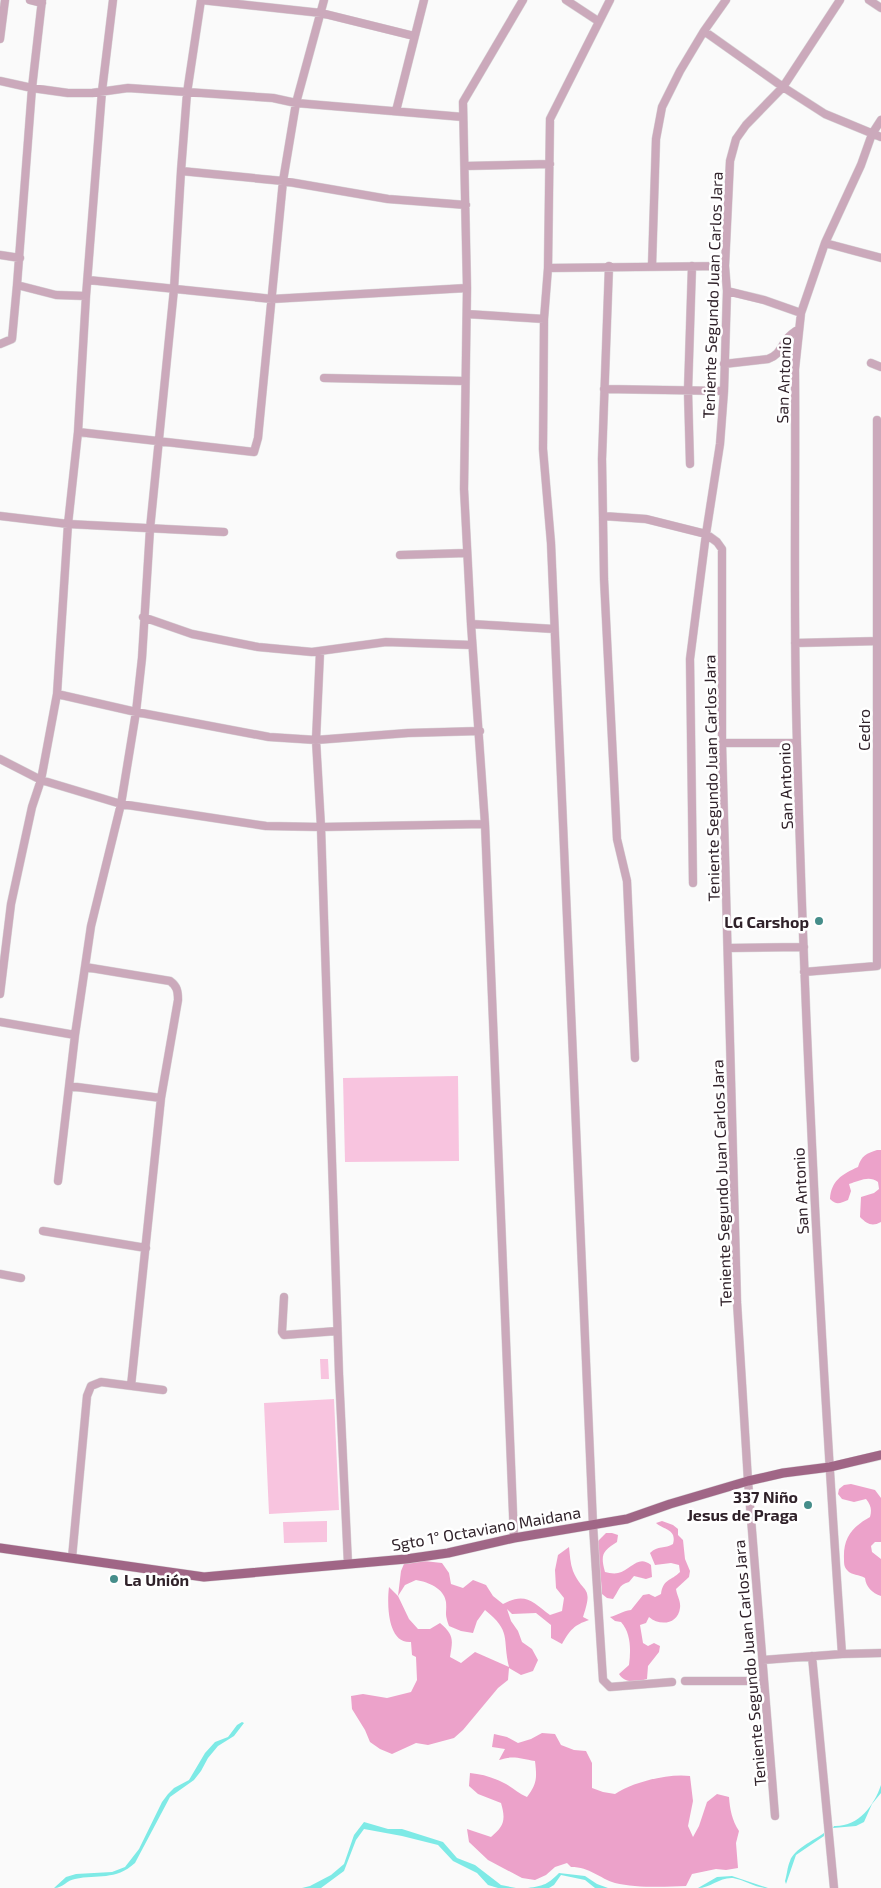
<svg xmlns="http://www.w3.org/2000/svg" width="881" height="1888" font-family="'Exo 2',sans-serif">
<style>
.green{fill:#f8c4df}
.forest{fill:#eca2ca;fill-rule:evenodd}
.water{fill:#7eeae6}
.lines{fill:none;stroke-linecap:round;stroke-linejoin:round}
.minor-casing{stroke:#dad7d9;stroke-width:9}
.major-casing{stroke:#dad7d9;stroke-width:10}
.minor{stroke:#cba9bb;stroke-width:8}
.major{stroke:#a06686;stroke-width:9}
.poi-dot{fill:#458d8a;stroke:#fff;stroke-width:2}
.labels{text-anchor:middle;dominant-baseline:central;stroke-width:5;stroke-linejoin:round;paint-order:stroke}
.street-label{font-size:16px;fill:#30222a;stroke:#fff}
.poi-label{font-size:16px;font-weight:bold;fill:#30222a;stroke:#fff;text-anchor:end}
</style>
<rect width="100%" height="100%" fill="#fafafa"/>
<path class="green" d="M458 1076 459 1161 345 1162 343 1078Z
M320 1359H328L329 1379H321Z
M334 1399 339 1510 269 1514 264 1403Z
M327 1521V1542L284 1543 283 1522Z"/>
<path class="forest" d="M877 1150H881V1222C872 1227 867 1224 860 1217L861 1197 874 1193 879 1189 878 1182C869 1175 859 1181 849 1184L851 1191 848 1200C840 1203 837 1206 830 1199 831 1181 842 1174 858 1167 861 1156 867 1153 877 1150Z
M851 1484 875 1490 881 1498V1542H875L871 1546 872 1552 881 1559V1596C872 1593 866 1587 865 1578 859 1574 852 1576 847 1570 844 1567 844 1563 844 1559 843 1538 852 1527 870 1517 872 1510 871 1505 866 1499L854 1502 842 1499 838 1494 839 1489 844 1485Z
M662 1521 673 1525 678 1529V1535L683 1540 685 1559 690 1571 689 1577 676 1589C677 1596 681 1601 680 1608 678 1625 659 1626 649 1617L646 1623 640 1625 643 1643 648 1646 654 1643 660 1646 659 1652 648 1666 647 1679C637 1682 625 1684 619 1674L629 1665C631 1650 631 1633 621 1622L615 1621 610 1617C618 1615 622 1611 631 1610L643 1595 649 1594 655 1597 661 1594C663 1579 671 1581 680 1572L679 1565 671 1563 655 1565 650 1553C658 1545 665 1549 673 1544 677 1529 664 1530 656 1523Z
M606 1533H612L618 1535 617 1542C603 1551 600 1554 605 1572 609 1573 614 1574 618 1573 631 1570 638 1554 651 1565L652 1577 646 1579 634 1576 629 1582C618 1585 619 1591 613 1599L607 1598 602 1594 601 1581 597 1568V1542Z
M569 1547C570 1555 570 1563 573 1571 583 1595 594 1584 583 1617L589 1620C574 1625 570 1630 562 1644L551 1638V1625L536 1613 512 1614 507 1609 511 1621 518 1631 522 1642 532 1649 538 1660 533 1671 521 1675 509 1668 508 1680 498 1688 463 1730 454 1738 428 1745 416 1743 392 1754 380 1749 370 1742 365 1730 352 1709 351 1696 363 1694 387 1698 411 1692 417 1680 416 1657 412 1655 411 1642C387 1644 387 1603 389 1587L398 1596 401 1571 406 1559 442 1563 449 1573 451 1584 463 1588 473 1580 486 1585 493 1596 503 1604C526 1592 532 1602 550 1615L562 1611 564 1598 556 1588 555 1570 558 1555ZM416 1580C428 1582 444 1588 446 1602 447 1614 444 1612 449 1626L461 1631 473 1633 477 1621 485 1610C512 1632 502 1637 509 1667L475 1652 461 1663 450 1657C453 1639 454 1635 440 1623L430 1629H418L409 1619 398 1596 405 1585Z
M542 1733 555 1734 561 1745 574 1750 586 1751 592 1763V1788L603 1792 615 1794C633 1782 669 1773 690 1776L693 1801 688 1826 693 1837 699 1826 707 1802 717 1794 729 1797C730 1810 732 1820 739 1831L736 1843 738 1868 726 1870 716 1869 692 1874 686 1886C665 1887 635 1888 615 1883 599 1878 590 1867 571 1867L567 1863 555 1867 546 1875 535 1880 522 1878 488 1860 469 1842 467 1829 491 1837C504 1826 506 1820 501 1803L478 1794 469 1786 470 1773C482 1774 495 1778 506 1784 513 1788 519 1794 527 1797 537 1784 537 1778 535 1761 520 1759 514 1755 499 1760L505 1749 492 1747 494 1734 507 1737 518 1743 531 1739Z"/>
<path class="water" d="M242 1722 244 1723 234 1736 218 1746 208 1758 201 1771 194 1780 170 1797 135 1863C115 1881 98 1874 75 1879 67 1880 63 1888 54 1888L66 1877 76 1874 112 1872 125 1867 139 1849 162 1802 168 1794 174 1788 189 1780 205 1753 215 1742 228 1737 237 1725Z
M881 1785V1793L872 1804 864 1822 856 1826 833 1828 834 1826C858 1827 874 1806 881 1785Z
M364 1822 388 1829H402L443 1842 457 1858 475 1865 501 1885 516 1888H498L488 1885 477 1873 453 1861 438 1845 402 1836 364 1829 356 1840 344 1871 321 1888H302L310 1886 331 1875 344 1864 354 1835Z
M824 1833V1836L796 1855 786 1884 785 1881C787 1875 787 1868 790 1861 794 1849 813 1841 824 1833Z
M559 1873 585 1876 597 1884 608 1888H595L585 1880 561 1875 554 1885 549 1888H528C544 1886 548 1884 559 1873Z
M732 1876 768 1888C755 1888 745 1880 733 1878 720 1877 710 1888 698 1888L717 1877Z"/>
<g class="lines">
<defs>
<path id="minor" d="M30 0 42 3
M566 0 598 21
M610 0 550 119 548 268 544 319 543 449 551 543 593 1525 603 1680 610 1687 672 1682
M869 0 881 8
M704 31 783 87 825 114 881 137
M0 39 5 0
M0 81 32 88 68 93H92L128 88 273 98 296 103 463 117
M396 111 424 0
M465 166 550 164
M181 171 283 181 388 199 466 205
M825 243 881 258
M0 255 20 258
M609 266 602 459 604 579 617 839 627 881 635 1058
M652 266 656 139 662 107 680 71 704 31 726 0
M548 268 725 266
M88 280 272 299 467 288
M17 285 32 88 42 0
M727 291 764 300 801 313
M467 314 544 319
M0 344 12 339 17 285 56 295 86 296
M871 363 881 367
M724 364 768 359C779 355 780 349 786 340 789 336 794 332 799 329
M324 378 465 381
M604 389 724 391
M78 432 254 452 258 438 283 181 296 103 324 0
M690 464 688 391 692 266
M0 516 68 524 224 532
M603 516 646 519 706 534 717 542 722 549V743L737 1302 748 1481 775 1816
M400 555 467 553
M143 617 192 634 258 647 312 652 386 642 472 645
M471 624 554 629
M795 643 881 641
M320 652 316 740 321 827 339 1374 348 1564
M57 694 136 712 269 737 316 740 408 733 480 731
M722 743H797
M0 759 41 780 121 804 266 826 321 827 485 824
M693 883 690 659 706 534 720 444 724 391 727 291 725 266 730 161 736 139 746 125 783 87 840 0
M728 948 804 947
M85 967 170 981C177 986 178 991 178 1000L161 1098 131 1386
M804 972 877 966V420
M0 994 11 904 32 807 41 780 57 694 68 524 78 432 86 296 102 91 113 0
M0 1022 75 1035
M69 1086 161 1098
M58 1181 75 1035 91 926 121 804 136 712 142 658 150 529 174 289 181 171 187 93 201 0 321 13 414 36
M43 1231 146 1248
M0 1274 21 1278
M284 1297 282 1332 284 1335 337 1331
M514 1538 485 824 471 624 464 489 467 288 463 102 523 0
M72 1558 87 1396 91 1386 101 1382 163 1390
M842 1654C821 1351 805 1047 797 744 793 619 796 494 795 369L801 313 825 243 861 165 872 134 881 120
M812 1656 834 1888
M763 1660 842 1654 881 1653
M685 1681H763"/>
<path id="major" d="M0 1548 204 1577 406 1559 448 1553 514 1538 627 1519 670 1504 748 1481 783 1473 830 1467 881 1455"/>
</defs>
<use href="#minor" class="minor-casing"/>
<use href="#major" class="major-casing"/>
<use href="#minor" class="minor"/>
<use href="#major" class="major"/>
</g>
<g class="poi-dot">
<circle cx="819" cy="921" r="5"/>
<circle cx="808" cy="1505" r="5"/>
<circle cx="114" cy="1579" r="5"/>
</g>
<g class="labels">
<g class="street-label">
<text transform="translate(712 295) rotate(-88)">Teniente Segundo Juan Carlos Jara</text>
<text transform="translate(783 380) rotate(-88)">San Antonio</text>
<text transform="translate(863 730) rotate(-90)">Cedro</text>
<text transform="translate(711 778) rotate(-91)">Teniente Segundo Juan Carlos Jara</text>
<text transform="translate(785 786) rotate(-92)">San Antonio</text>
<text transform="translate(721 1183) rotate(-92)">Teniente Segundo Juan Carlos Jara</text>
<text transform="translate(800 1191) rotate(-93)">San Antonio</text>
<text transform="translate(486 1528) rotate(-10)">Sgto 1° Octaviano Maidana</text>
<text transform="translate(749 1663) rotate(-95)">Teniente Segundo Juan Carlos Jara</text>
</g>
<g class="poi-label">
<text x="809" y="921">LG Carshop</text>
<text x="798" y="1496">337 Niño<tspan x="798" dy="18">Jesus de Praga</tspan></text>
<text x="124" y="1579" text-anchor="start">La Unión</text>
</g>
</g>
</svg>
